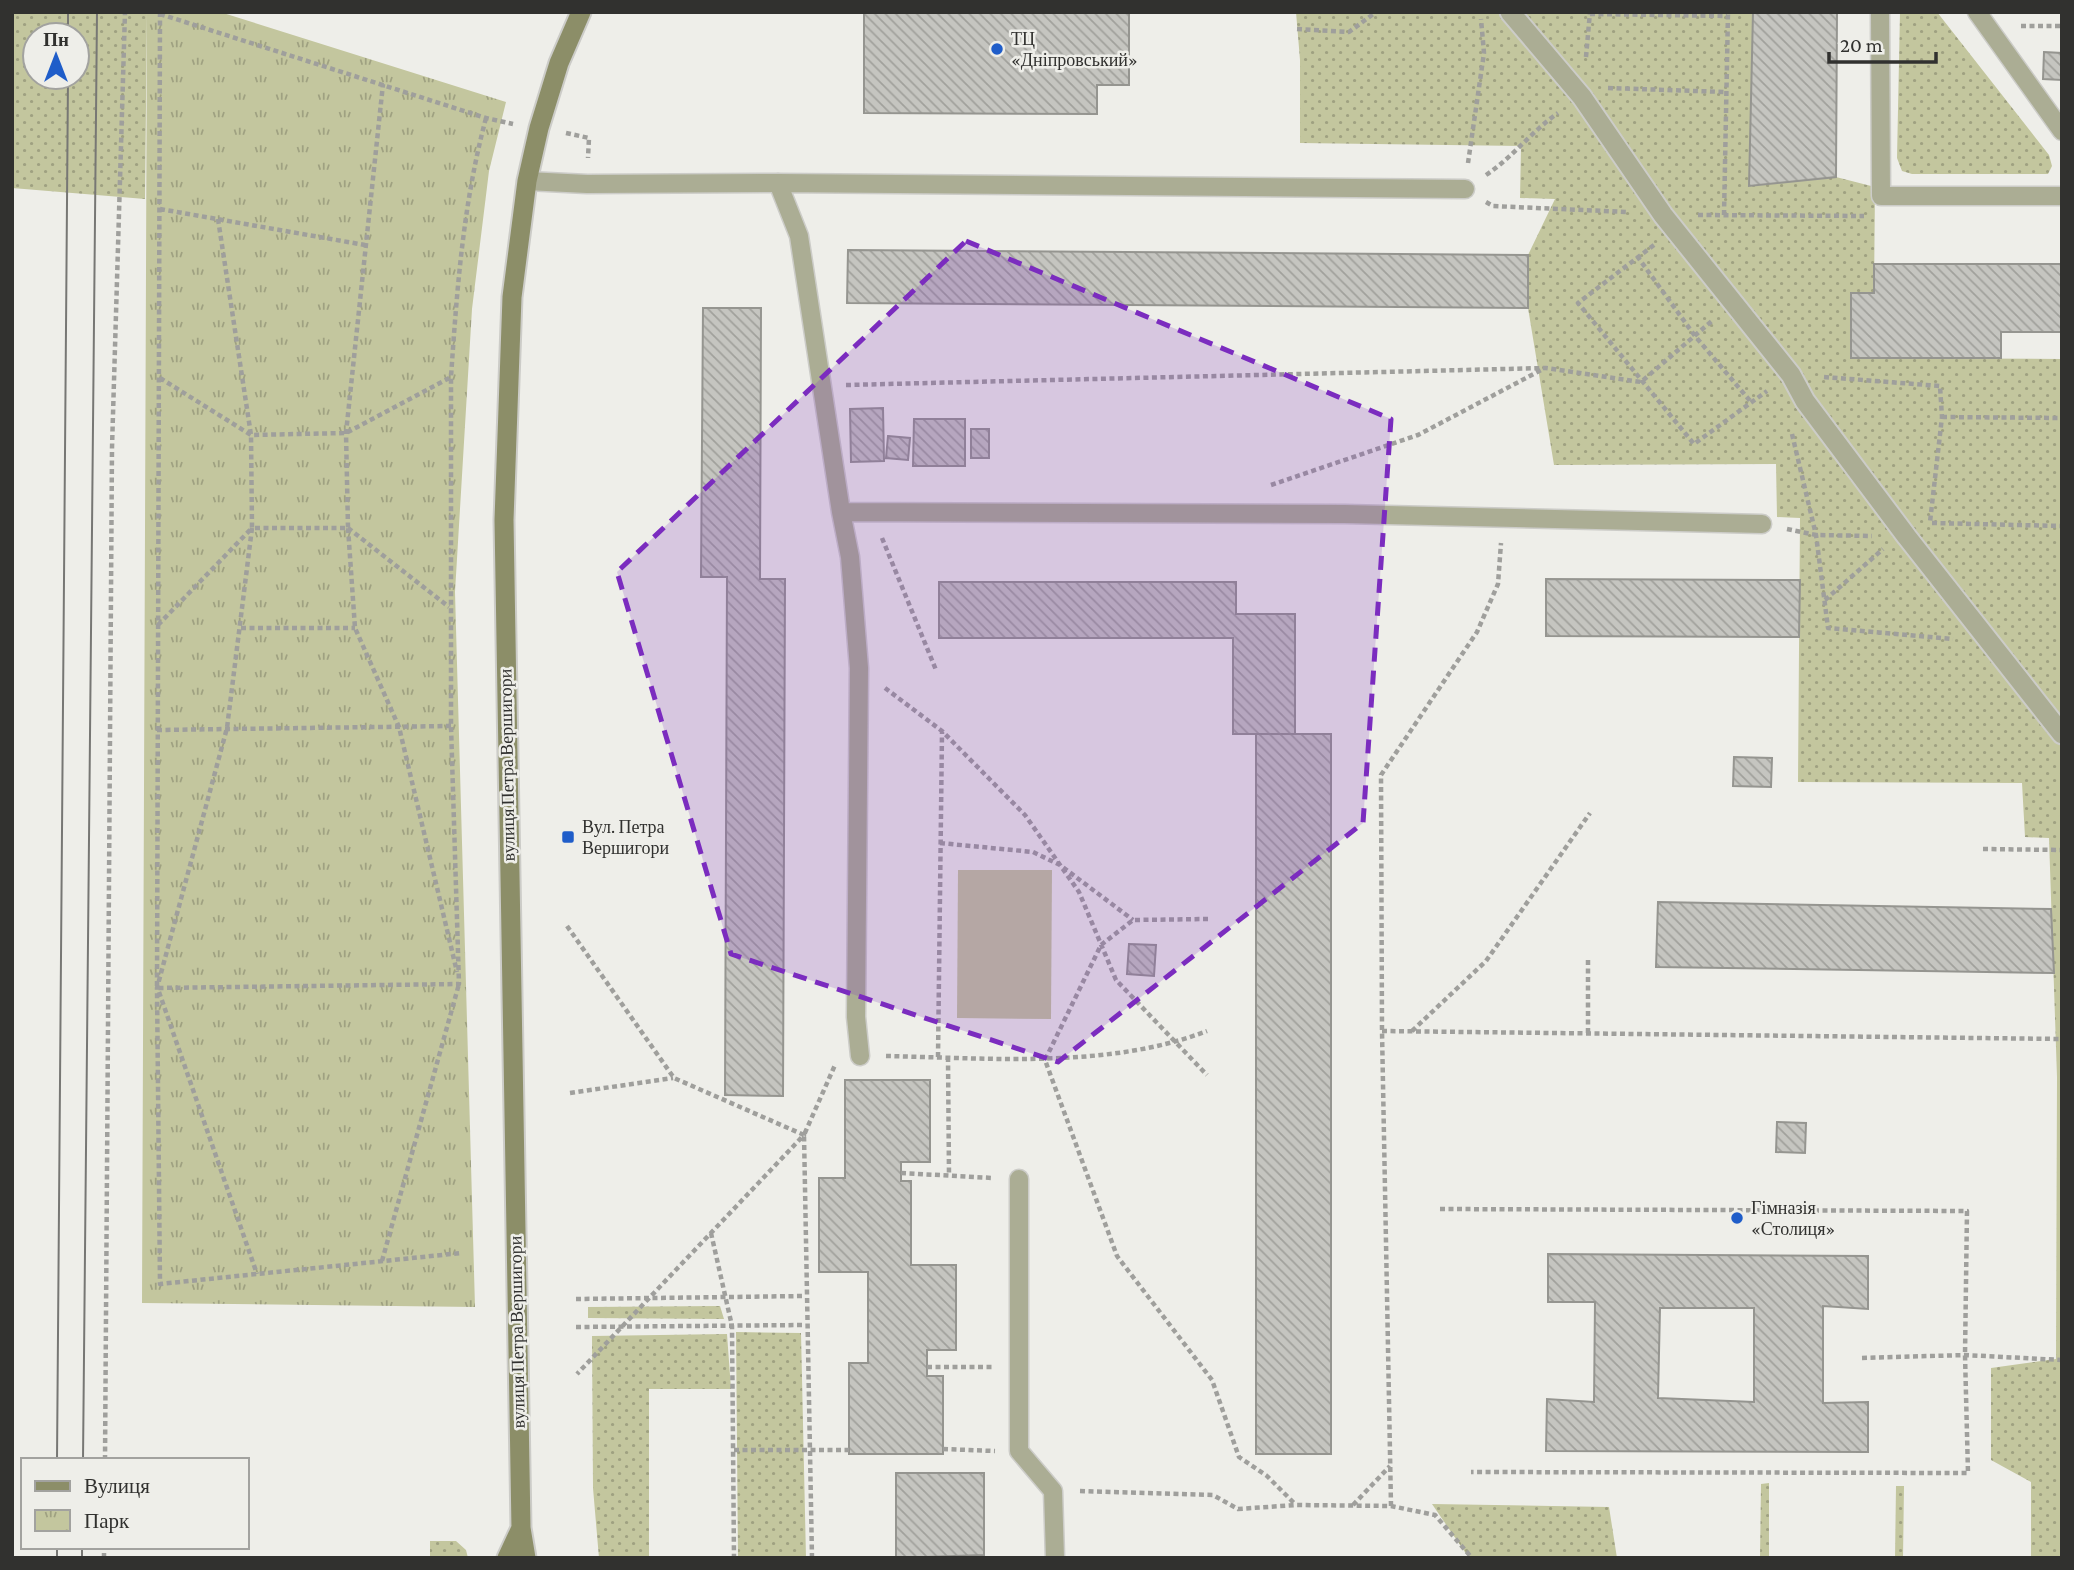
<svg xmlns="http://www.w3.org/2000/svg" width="2074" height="1570" font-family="'Crimson Pro',serif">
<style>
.grass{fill:url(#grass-dots);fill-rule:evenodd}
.park{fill:url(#park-tufts)}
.garden{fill:#c3c69e}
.building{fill:url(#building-back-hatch);stroke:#959590;stroke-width:2;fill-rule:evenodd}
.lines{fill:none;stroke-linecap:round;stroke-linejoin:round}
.service-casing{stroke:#ccccc8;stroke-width:21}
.pedestrian-casing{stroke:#ccccc8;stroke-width:23}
.secondary-casing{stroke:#ccccc8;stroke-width:23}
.path{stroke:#9f9f9c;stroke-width:4.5;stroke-dasharray:5 3.5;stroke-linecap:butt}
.service{stroke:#abad94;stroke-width:18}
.pedestrian{stroke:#abad94;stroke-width:19}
.secondary{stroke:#8c8e68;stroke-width:19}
.tram{stroke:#777774;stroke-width:2}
.marked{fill:#7b2cbf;fill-opacity:0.2;stroke:#7b2cbf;stroke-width:5;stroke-dasharray:14 9;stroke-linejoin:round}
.poi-dot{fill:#1f5dc9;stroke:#eeeee9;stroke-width:2.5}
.labels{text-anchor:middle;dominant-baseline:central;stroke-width:5;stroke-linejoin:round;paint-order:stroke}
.poi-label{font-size:18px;fill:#31312f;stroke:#eeeee9;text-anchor:start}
.street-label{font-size:18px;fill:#31312f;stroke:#eeeee9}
</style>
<defs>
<pattern id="grass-dots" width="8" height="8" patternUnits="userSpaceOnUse" patternTransform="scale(1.75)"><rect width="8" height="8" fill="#c3c69e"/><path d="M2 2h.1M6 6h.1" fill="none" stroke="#9fa181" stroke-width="1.8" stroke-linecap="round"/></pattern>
<pattern id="park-tufts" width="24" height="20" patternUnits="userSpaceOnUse" patternTransform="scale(1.75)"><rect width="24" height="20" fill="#c3c69e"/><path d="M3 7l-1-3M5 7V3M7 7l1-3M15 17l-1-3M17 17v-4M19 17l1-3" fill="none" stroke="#9fa181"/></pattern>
<pattern id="building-back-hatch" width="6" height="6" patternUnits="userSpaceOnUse" patternTransform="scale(1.75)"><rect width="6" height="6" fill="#c5c5c0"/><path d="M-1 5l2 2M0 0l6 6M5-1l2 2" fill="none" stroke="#a1a19c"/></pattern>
</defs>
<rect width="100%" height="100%" fill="#eeeee9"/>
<path class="grass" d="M12 12H147L145 199 12 188ZM35 35H77V77H35Z
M1296 12H1753L1749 185 1836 177 1875 187 1874 293H1851V358L2062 359V1558H2031V1482L1991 1460V1368L2056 1359 2057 1077 2049 838 2025 837 2022 783 1798 782 1800 518 1777 517 1776 464 1554 465 1528 308V255L1555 199 1520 198 1521 146 1300 143V60Z
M1900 12H1937L2049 155 2052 166 2048 174H1912L1902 171 1897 158Z
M720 1306 724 1319 588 1318V1307Z
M736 1332 801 1333 806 1558H738Z
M727 1334 731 1389H649V1558H599L593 1488 592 1336Z
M1769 1483V1558H1760L1761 1484Z
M1896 1486H1904L1903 1558H1895Z
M1432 1504 1609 1507 1617 1558H1469Z
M430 1541H456L466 1550 468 1558H430Z"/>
<path class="park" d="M147 12H220L506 102 489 171 472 309 455 592 475 1307 142 1303Z"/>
<path class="garden" d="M958 870H1052L1051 1019 957 1018Z"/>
<path class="building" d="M864 12H1129V85H1097V114L864 113Z
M1753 12H1837L1836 177 1749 186Z
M2044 52 2062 53V80L2043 79Z
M848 250 1528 255V308L847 303Z
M1874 264H2062V332H2001V358H1851V293H1874Z
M703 308H761L760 579H785L783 1096 725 1095 727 577H701Z
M883 408 884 461 851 462 850 409Z
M914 419H965V466H913Z
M971 429H989V458H971Z
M888 436 910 438 908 460 886 458Z
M1546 579 1800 580 1799 637 1546 636Z
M939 582H1236V614H1295V734H1233V638H939Z
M1256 734H1331V1454H1256Z
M1734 757 1772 758 1771 787 1733 786Z
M1658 902 2051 909 2054 973 1656 967Z
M1129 944 1156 945 1154 976 1127 974Z
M845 1080H930V1162H901V1181H911V1265H956V1350H927V1376H943V1454H849V1363H868V1272H819V1178H845Z
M1777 1122 1806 1123 1805 1153 1776 1152Z
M1548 1254 1868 1256V1309L1823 1306V1403L1868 1402V1452L1546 1451 1547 1399 1594 1402 1595 1302H1548ZM1660 1308H1754V1402L1658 1398Z
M896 1473H984V1555L896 1558Z"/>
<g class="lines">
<defs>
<path id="service" d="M1880 12 1881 196H2062
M1977 12 2062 131
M527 181 587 184 778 183 1465 189
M778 183 799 236 841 512 850 557 859 668 856 1017 860 1056
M841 512 1345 514 1762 524
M1019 1179V1451L1053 1491 1055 1558"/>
<path id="pedestrian" d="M1510 12 1582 97 1663 215 1791 375 1805 401 1907 537 2062 734"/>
<path id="secondary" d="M507 1558 521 1528
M526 1558 521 1528 504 520 512 297 527 181 539 128 559 63 581 12"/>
</defs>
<use href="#service" class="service-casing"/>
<use href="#pedestrian" class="pedestrian-casing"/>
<use href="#secondary" class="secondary-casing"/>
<path class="path" d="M160 12 157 988 459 984 451 726V377
M160 14 486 118 513 124
M1590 14 1727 16
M2021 26H2062
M1297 29 1349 32 1376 12
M1586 57 1590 12
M1608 88 1726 92
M566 133 589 138 588 158
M1468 163 1484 53 1481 19
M1486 175C1513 157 1532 131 1558 113
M1486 202 1493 206 1627 212
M160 209 365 245
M1698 215 1864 216
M1724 215 1728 12
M218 219 251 435 252 528H348L346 433 383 84
M1654 245 1578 303 1694 444 1767 391
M1637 256 1695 336 1751 402
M1824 377 1940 386 1942 417 1930 522
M160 378 251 435 346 433 451 377C457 289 463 204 486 118
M846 385 1546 368 1641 382 1713 320
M1942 417 2062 418
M1792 434 1816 535 1828 628 1953 639
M1271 485 1418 435 1545 368
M1932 523 2062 526
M252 528 227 728 157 988 160 1284 461 1253
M348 528 355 628 399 727 457 972
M348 528 449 607
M1787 529 1816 535 1872 536
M882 538 936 670
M1825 600 1883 549
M158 625 252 528
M241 628H355
M885 688 942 731 1025 815 1079 892 1116 980 1207 1075
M157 730 451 726
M940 843 1033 852 1060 865 1133 920
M1983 849 2062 850
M1208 919 1133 920 1101 945 1045 1060 1117 1256 1212 1380 1239 1457 1267 1476 1296 1505
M567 926 674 1078 804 1135 577 1374
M1588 960V1033
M159 992 257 1274
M1382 1031 2062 1039
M1412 1031 1486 961 1590 813
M886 1056C990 1058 1108 1069 1207 1031
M938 1057 942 732
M948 1057 949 1175
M570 1093 673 1078
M901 1173 993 1178
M1440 1209 1967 1211 1965 1355 1968 1473 1471 1472
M711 1233 732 1326 734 1558
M382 1261 459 984
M576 1299 805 1296
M576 1327 805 1325
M1862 1358 1965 1355 2062 1360
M927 1367H993
M943 1449 995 1451
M734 1450H849
M105 1460 112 448 125 12
M1080 1491 1213 1495 1238 1509 1296 1505 1391 1506 1435 1515 1472 1558
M1353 1505 1390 1466
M1391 1506 1382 1031 1381 775 1477 632 1498 584 1501 543
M104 1558V1547
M812 1558 804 1135 835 1065"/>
<use href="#service" class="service"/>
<use href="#pedestrian" class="pedestrian"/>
<use href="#secondary" class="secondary"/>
<path class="tram" d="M68 35V12
M57 1460 68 77
M83 1460 97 12
M57 1558V1547
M82 1558V1547"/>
</g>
<path class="marked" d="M966 241 1391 419 1363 823 1058 1062 731 954 617 572Z"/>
<g class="poi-dot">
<circle cx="997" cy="49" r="7"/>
<rect x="561" y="830" width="14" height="14" rx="3.5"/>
<circle cx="1737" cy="1218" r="7"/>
</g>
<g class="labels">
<g class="poi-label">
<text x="1011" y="39">ТЦ<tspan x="1011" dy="21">«Дніпровський»</tspan></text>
<text x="582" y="827">Вул. Петра<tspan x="582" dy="21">Вершигори</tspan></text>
<text x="1751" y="1208">Гімназія<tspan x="1751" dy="21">«Столиця»</tspan></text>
</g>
<g class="street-label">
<text transform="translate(507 765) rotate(-91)">вулиця Петра Вершигори</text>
<text transform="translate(517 1332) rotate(-91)">вулиця Петра Вершигори</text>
</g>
</g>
<rect width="2074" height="1570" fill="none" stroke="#31312f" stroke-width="28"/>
<rect x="21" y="1458" width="228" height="91" fill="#eeeee9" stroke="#a2a29f" stroke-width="2"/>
<rect x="35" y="1481" width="35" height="10" fill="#8c8e68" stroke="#a2a29f" stroke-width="2"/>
<text x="84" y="1493" font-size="21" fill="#31312f">Вулиця</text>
<rect x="35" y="1510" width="35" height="21" fill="url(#park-tufts)" stroke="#a2a29f" stroke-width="2"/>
<text x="84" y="1528" font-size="21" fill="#31312f">Парк</text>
<g transform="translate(56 56)"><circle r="33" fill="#eeeee9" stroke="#a2a29f" stroke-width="2"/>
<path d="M0-5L12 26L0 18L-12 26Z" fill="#1f5dc9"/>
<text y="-10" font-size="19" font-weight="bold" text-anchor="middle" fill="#31312f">Пн</text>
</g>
<path d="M1829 52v10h107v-10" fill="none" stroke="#31312f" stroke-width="3.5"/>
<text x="1840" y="52" font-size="21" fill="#31312f" stroke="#eeeee9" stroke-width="5" paint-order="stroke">20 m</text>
</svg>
